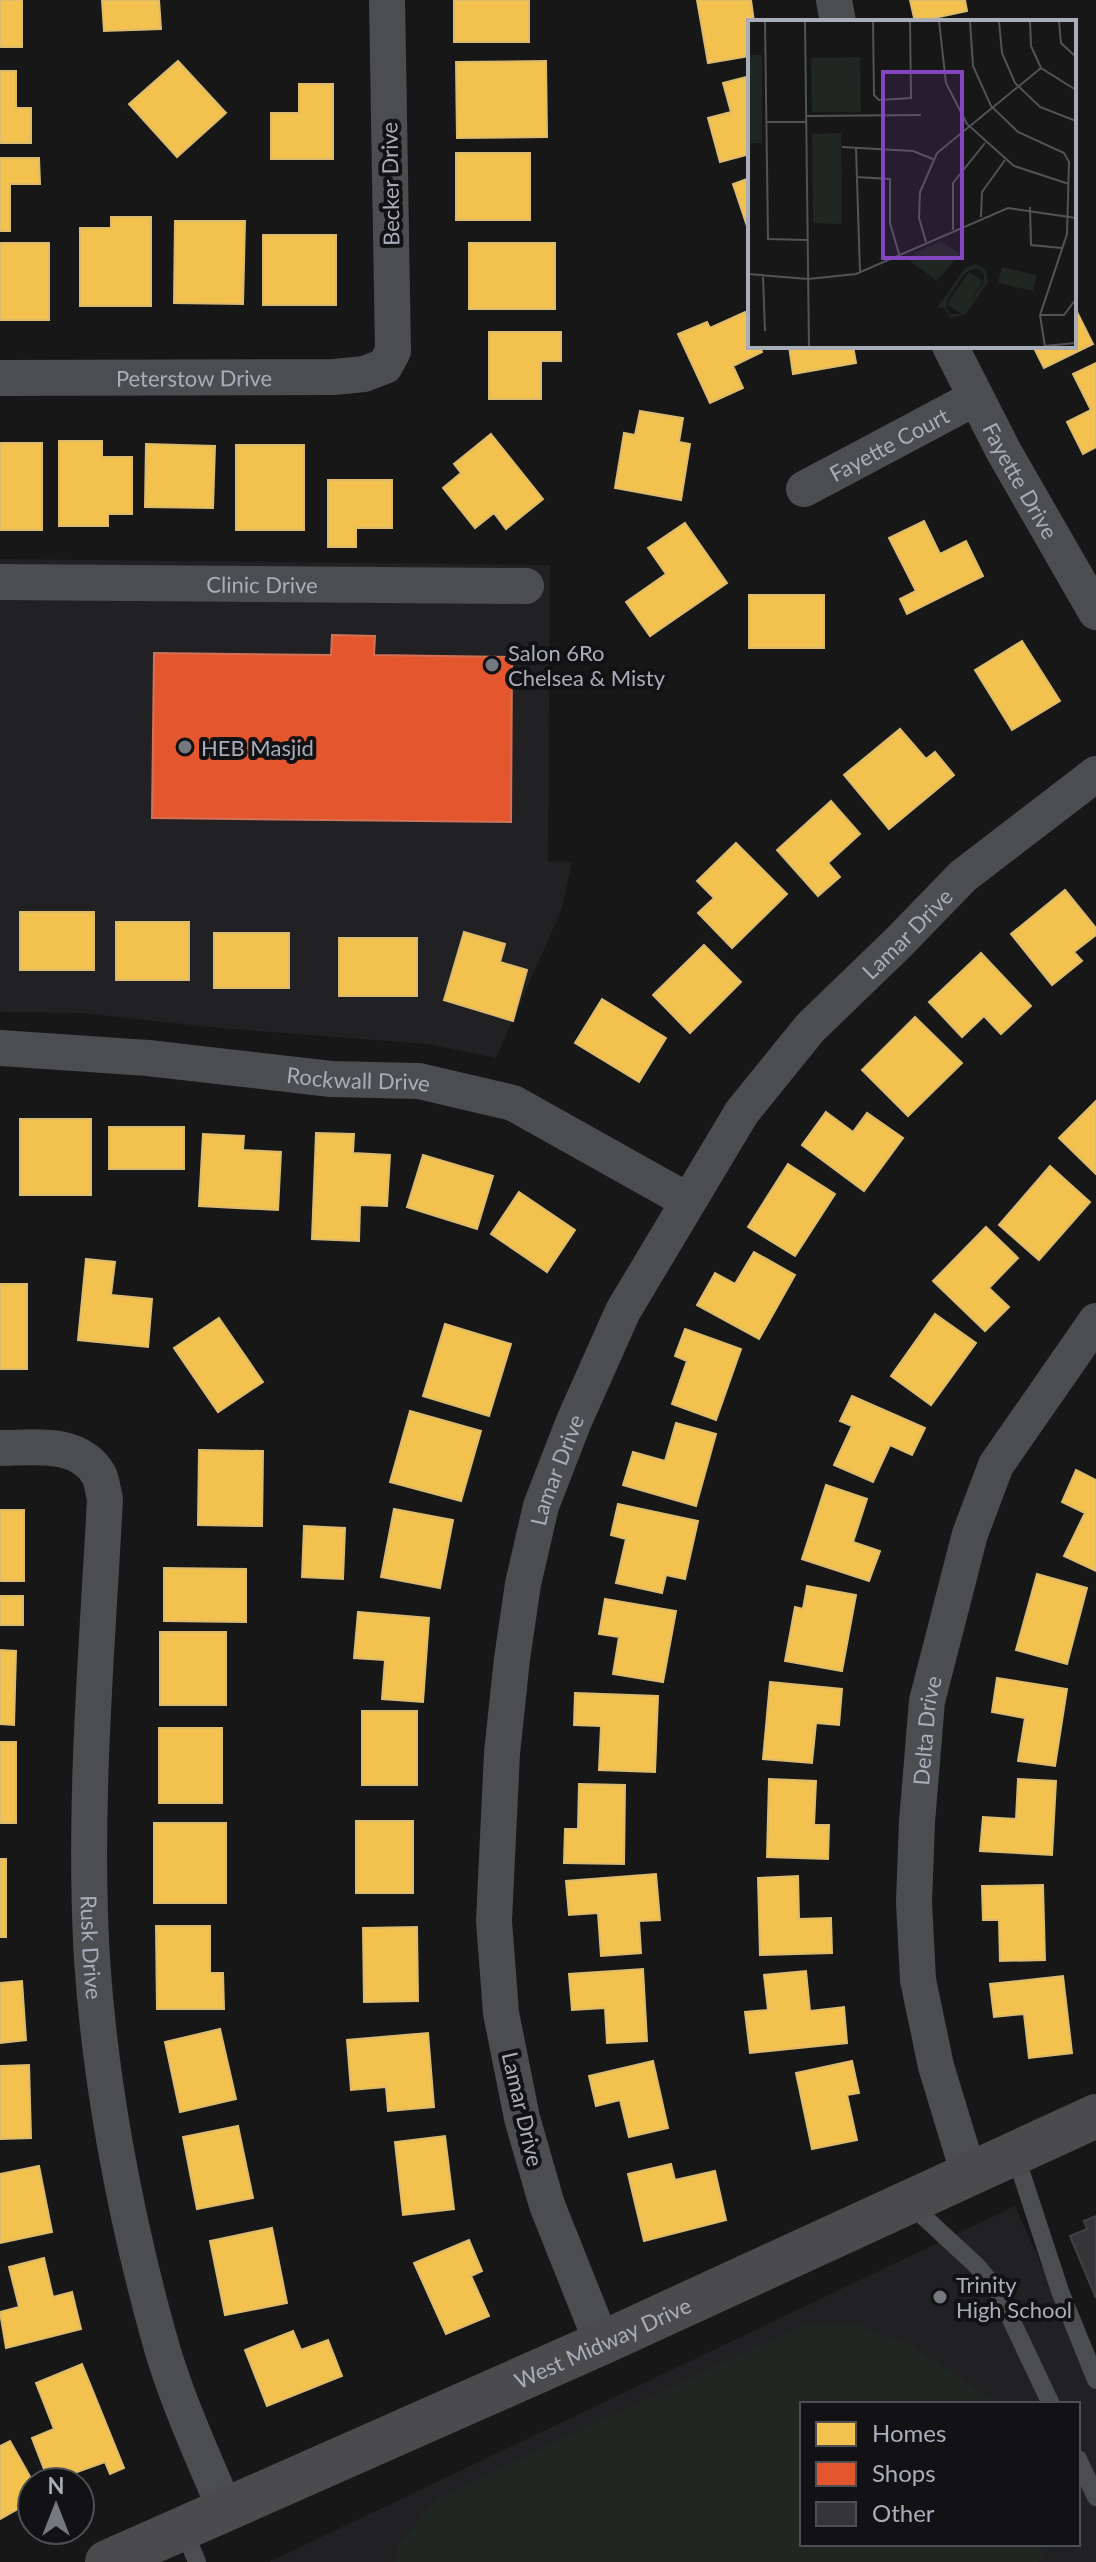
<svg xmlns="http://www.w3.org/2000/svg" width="1096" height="2562" font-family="Lato,sans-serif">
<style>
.built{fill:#212123;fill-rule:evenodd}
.green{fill:#202621}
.homes{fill:#f2c14e;stroke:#dcbb6e;stroke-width:2}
.shops{fill:#e4572e;stroke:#d27157;stroke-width:2}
.building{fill:#353537;stroke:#404143;stroke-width:2}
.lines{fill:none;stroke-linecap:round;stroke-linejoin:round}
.lane{stroke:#4c4d50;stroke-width:18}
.street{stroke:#4c4d50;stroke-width:36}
.secondary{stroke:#4b4b4e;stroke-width:44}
.poi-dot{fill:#767880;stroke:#121113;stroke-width:3}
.labels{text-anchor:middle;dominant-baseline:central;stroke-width:8;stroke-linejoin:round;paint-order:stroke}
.street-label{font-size:22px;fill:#a9adb8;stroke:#121113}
.poi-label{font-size:22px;fill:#a9adb8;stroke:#121113;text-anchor:start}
.inset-road{fill:none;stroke:#515357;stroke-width:2}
.view{fill:#8446be;fill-opacity:0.15;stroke:#8446be;stroke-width:4}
.inset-edge{fill:none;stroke:#a9adb8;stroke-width:4}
</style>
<rect width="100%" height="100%" fill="#171717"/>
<path class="built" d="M0 559 550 565 548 861 572 862 561 911 496 1058 427 1044 219 1028 83 1013 0 1012Z
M1015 2206 1096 2387V2562H269ZM802 2404H1078V2544H802Z"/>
<path class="green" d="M805 2324H854L913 2346 999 2404H802V2544H1051L1038 2562H395L399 2545 436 2499Z"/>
<path class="homes" d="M0 0H22V47H0Z
M102 0H159L161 29 104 31Z
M454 0H529V42H454Z
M697 0H751L754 22H750V56L708 63Z
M910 0H965L967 11 915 22Z
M178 61 226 113 177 157 129 104Z
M546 61 547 137 457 138 456 62Z
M0 71H16V108H31V143H0Z
M750 76V154L720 162 708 118 731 112 723 83Z
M299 84H333V159H271V113H299Z
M456 153H530V220H456Z
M0 158H39L40 184H10V231H0Z
M750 178V235L733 184Z
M111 217H151V306H80V228H111Z
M175 221H245L243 304 174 303Z
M263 235H336V305H263Z
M0 243H49V320H0Z
M469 243H555V309H469Z
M1074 306 1093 344 1044 368 1033 346H1074Z
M745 312 750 324V346H760L762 352 733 366 743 388 710 403 678 334 707 322 710 328Z
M489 332H561V361H541V399H489Z
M789 346H853L856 363 793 374Z
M1096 363V447L1083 454 1067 422 1091 410 1073 374Z
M640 411 683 418 679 442 690 444 681 500 615 488 624 433 635 435Z
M491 434 543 499 506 529 494 513 475 528 443 488 461 473 454 464Z
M59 441H102V457H132V514H108V526H59Z
M0 443H42V530H0Z
M146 444 215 446 213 508 145 507Z
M236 445H304V530H236Z
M328 480H392V528H356V547H328Z
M924 521 940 554 966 541 983 576 907 614 900 599 916 591 889 538Z
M685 523 727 583 650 636 626 602 666 574 648 548Z
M749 595H824V648H749Z
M1022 641 1060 701 1012 730 975 670Z
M900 729 926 759 935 752 954 775 889 829 844 775Z
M831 801 860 834 828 863 840 877 818 896 777 850Z
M736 843 787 894 732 948 698 913 714 898 697 881Z
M1065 890 1096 928V935L1074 952 1082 961 1052 985 1011 934Z
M20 912H94V970H20Z
M116 922H189V980H116Z
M464 932 505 944 500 962 527 970 513 1021 444 1000Z
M214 933H289V988H214Z
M339 938H417V996H339Z
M704 945 741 982 690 1033 653 995Z
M981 953 1031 1006 1001 1034 984 1016 962 1037 929 1002Z
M602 999 666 1038 639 1082 575 1043Z
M915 1017 962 1063 908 1116 862 1070Z
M1096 1101V1174L1059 1138Z
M826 1112 853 1132 867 1113 903 1138 864 1191 802 1145Z
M20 1119H91V1195H20Z
M109 1127H184V1169H109Z
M316 1133 354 1134 353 1153 390 1155 387 1206 360 1205 359 1241 312 1239Z
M203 1134 244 1136 243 1150 281 1152 278 1210 199 1206Z
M423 1155 493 1176 477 1229 407 1207Z
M788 1164 835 1194 795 1256 748 1227Z
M1050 1166 1090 1202 1039 1260 999 1225Z
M519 1192 575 1230 547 1272 491 1234Z
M986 1227 1018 1258 989 1288 1009 1307 985 1331 933 1281Z
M754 1252 795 1275 759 1339 697 1305 715 1273 735 1284Z
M86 1259 115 1262 111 1295 152 1299 148 1347 78 1340Z
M0 1284H27V1369H0Z
M935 1314 976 1343 931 1405 891 1376Z
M219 1318 263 1382 218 1412 174 1348Z
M445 1324 511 1344 489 1416 423 1396Z
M685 1329 741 1349 716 1420 672 1404 687 1361 675 1356Z
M852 1396 925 1428 912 1455 890 1445 873 1482 834 1465 852 1426 840 1421Z
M410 1411 481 1431 461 1501 390 1482Z
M676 1423 716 1434 696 1506 623 1485 633 1452 665 1461Z
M199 1450 263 1451 262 1526 198 1525Z
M1076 1470 1096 1480V1571L1064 1556 1085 1513 1062 1502Z
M826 1485 867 1499 853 1542 880 1551 869 1581 802 1559Z
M618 1504 698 1521 685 1579 666 1575 662 1593 616 1583 626 1539 611 1535Z
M394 1509 453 1520 440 1588 381 1577Z
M0 1510H24V1581H0Z
M304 1526 345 1528 343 1579 302 1577Z
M164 1568 246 1569V1622L164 1621Z
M1037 1574 1087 1588 1067 1664 1016 1650Z
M807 1586 856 1595 842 1671 785 1661 795 1607 803 1609Z
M0 1596H23V1625H0Z
M605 1599 676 1611 663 1682 613 1674 619 1637 599 1634Z
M358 1612 429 1618 423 1702 382 1699 385 1660 354 1658Z
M160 1632H226V1705H160Z
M0 1650 16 1651 14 1725 0 1724Z
M997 1678 1067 1689 1055 1766 1018 1761 1025 1718 992 1712Z
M770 1682 842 1689 839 1725 816 1723 812 1763 763 1759Z
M575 1693 658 1696 655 1772 599 1770 601 1726 574 1725Z
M362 1711H417V1785H362Z
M159 1728H222V1803H159Z
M0 1742H16V1823H0Z
M769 1779 816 1781 814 1825H829L828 1859 767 1857Z
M1018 1779 1056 1781 1052 1855 980 1851 983 1817 1016 1819Z
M579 1784 625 1785 624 1864 564 1863 565 1829H578Z
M356 1821H413V1893H356Z
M154 1823H226V1903H154Z
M0 1859H6V1937H0Z
M656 1874 660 1920 639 1921 641 1953 601 1956 598 1913 569 1915 566 1881Z
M798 1876 799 1919 831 1918 832 1953 760 1955 758 1878Z
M1043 1885 1045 1960 1000 1961 999 1920H983L982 1886Z
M156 1926H210V1973H223L224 2009H157Z
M417 1927 418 2001 364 2002 363 1928Z
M643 1969 647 2041 607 2043 605 2008 572 2010 569 1974Z
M806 1971 810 2011 844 2007 847 2043 750 2053 745 2012 768 2010 764 1975Z
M1063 1976 1072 2053 1029 2058 1024 2014 994 2017 990 1984Z
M22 1981 26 2040 0 2043V1983Z
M220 2029 236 2099 180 2112 165 2042Z
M428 2033 434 2107 388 2111 386 2087 351 2090 347 2040Z
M653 2061 668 2128 629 2137 620 2100 596 2106 589 2076Z
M852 2061 859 2093 847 2095 857 2140 812 2149 796 2073Z
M29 2065 31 2138 0 2139V2066Z
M238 2126 253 2198 197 2209 183 2137Z
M445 2136 454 2209 403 2215 395 2142Z
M671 2164 675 2180 715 2171 726 2220 644 2241 628 2174Z
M39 2166 52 2232 0 2243V2174Z
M272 2228 287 2303 225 2315 210 2241Z
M469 2240 482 2271 471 2276 489 2316 446 2334 414 2263Z
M44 2258 53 2297 72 2292 81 2329 6 2348 0 2312 19 2307 9 2267Z
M293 2331 301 2350 328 2340 342 2376 267 2406 245 2350Z
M82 2364 124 2468 110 2474 105 2462 49 2482 32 2438 54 2429 36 2383Z
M10 2441 33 2482 32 2501 0 2519V2446Z"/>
<path class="shops" d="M332 635 375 636 374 655 512 657 511 822 152 818 154 653 331 655Z"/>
<path class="building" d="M1096 2216V2298L1070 2236 1087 2229 1084 2221Z"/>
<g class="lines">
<path class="lane" d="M1015 2154 1060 2291 1096 2380
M910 2204 977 2266 997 2290 1051 2404
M1078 2459 1096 2497
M183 2528 197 2562"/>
<g class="street">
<path d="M834 0 838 22"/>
<path id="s1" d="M950 346 1004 452 1096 612"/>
<path id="s2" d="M0 378 334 377 364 374 385 366 393 351 387 0"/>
<path id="s3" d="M804 489 975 398"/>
<path id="s4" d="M0 582 526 586"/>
<path id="s5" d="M0 1048 148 1058 331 1079 419 1081 513 1103 688 1201"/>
<path id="s6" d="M0 1448C34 1448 79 1440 99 1475 102 1481 103 1492 105 1499 97 1652 83 1806 92 1959 100 2082 125 2215 158 2334 174 2394 201 2452 225 2509"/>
<path id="s7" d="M969 2175 936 2066 918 1980 914 1902 917 1822 927 1701 970 1534 996 1465 1096 1321"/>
<path id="s8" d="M602 2343 547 2205 522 2118 501 2013 494 1921 502 1753 512 1659 523 1584 541 1506 574 1421 623 1311 742 1112 810 1028 899 942 963 876 1096 774"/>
</g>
<path class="secondary" id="s9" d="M107 2562 602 2343 1096 2116"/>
</g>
<g class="poi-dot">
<circle cx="492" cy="665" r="8"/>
<circle cx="185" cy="747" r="8"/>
<circle cx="940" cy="2297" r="8"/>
</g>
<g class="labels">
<g class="street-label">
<text transform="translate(390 184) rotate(-91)">Becker Drive</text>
<text stroke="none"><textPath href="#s2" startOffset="194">Peterstow Drive</textPath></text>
<text stroke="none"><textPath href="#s3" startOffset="96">Fayette Court</textPath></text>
<text stroke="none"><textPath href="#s1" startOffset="152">Fayette Drive</textPath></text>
<text stroke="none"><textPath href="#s4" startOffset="262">Clinic Drive</textPath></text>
<text stroke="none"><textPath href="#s8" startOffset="1544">Lamar Drive</textPath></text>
<text stroke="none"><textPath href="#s5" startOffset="360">Rockwall Drive</textPath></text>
<text stroke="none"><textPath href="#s8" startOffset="896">Lamar Drive</textPath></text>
<text stroke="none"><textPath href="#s7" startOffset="452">Delta Drive</textPath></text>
<text stroke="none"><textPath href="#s6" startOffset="582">Rusk Drive</textPath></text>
<text transform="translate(523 2109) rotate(77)">Lamar Drive</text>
<text stroke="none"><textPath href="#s9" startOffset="542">West Midway Drive</textPath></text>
</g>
<g class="poi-label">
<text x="508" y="652">Salon 6Ro<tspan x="508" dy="25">Chelsea &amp; Misty</tspan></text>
<text x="201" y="747">HEB Masjid</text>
<text x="956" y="2284">Trinity<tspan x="956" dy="25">High School</tspan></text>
</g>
</g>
<g transform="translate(748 20)">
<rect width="328" height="328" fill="#171717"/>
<path d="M0 35H14V123H0ZM112 37 113 92H64L63 38ZM93 113 94 204 65 203 64 114ZM193 221 212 234 189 261 162 241 166 233ZM228 244 238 250 240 262 218 294 203 298 195 287 189 288 217 248ZM228 248 236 254 235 264 222 282 235 261 221 252 199 284 213 294H202L198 287 199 280 217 253ZM254 247 289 255 285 271 250 263Z" fill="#202621" fill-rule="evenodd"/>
<path class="inset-road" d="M17 1 20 219 59 220M57 1 61 327M125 1 126 75 131 80 163 78 162 1M191 1 198 63 219 104 266 146 321 164M222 1 225 46 243 86 270 112 316 133 321 142 319 214 292 295 297 327M251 1 254 33 267 63 292 87 328 101M282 1 283 26 293 48 328 70M311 1 313 23 328 37M58 96 173 95M18 102H58M94 127 165 131 185 139M108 128 112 252M108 157 142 159V203L151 234M282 187 283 225 314 228M233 197 234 172 257 140M205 210V163L237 123M178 222 171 198 172 172 189 133 293 48M0 254 60 259M15 257 17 311M60 259 108 254 260 188 328 198M292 295H316L328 279M296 326 328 323"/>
<path class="view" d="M135 52H214V238H135Z"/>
<rect width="328" height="328" class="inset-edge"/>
</g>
<rect x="800" y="2402" width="280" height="144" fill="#121113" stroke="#4e4f55" stroke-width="2"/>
<rect x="816" y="2422" width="40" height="24" fill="#f2c14e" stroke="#4e4f55" stroke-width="2"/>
<text x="872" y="2442" font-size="24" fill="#a9adb8">Homes</text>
<rect x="816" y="2462" width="40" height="24" fill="#e4572e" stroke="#4e4f55" stroke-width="2"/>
<text x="872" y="2482" font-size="24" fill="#a9adb8">Shops</text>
<rect x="816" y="2502" width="40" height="24" fill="#353537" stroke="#4e4f55" stroke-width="2"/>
<text x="872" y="2522" font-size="24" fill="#a9adb8">Other</text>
<g transform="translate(56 2506)"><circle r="38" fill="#121113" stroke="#4e4f55" stroke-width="2"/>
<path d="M0-6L14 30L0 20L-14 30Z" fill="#767880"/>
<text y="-12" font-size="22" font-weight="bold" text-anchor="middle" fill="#a9adb8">N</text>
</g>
</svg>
